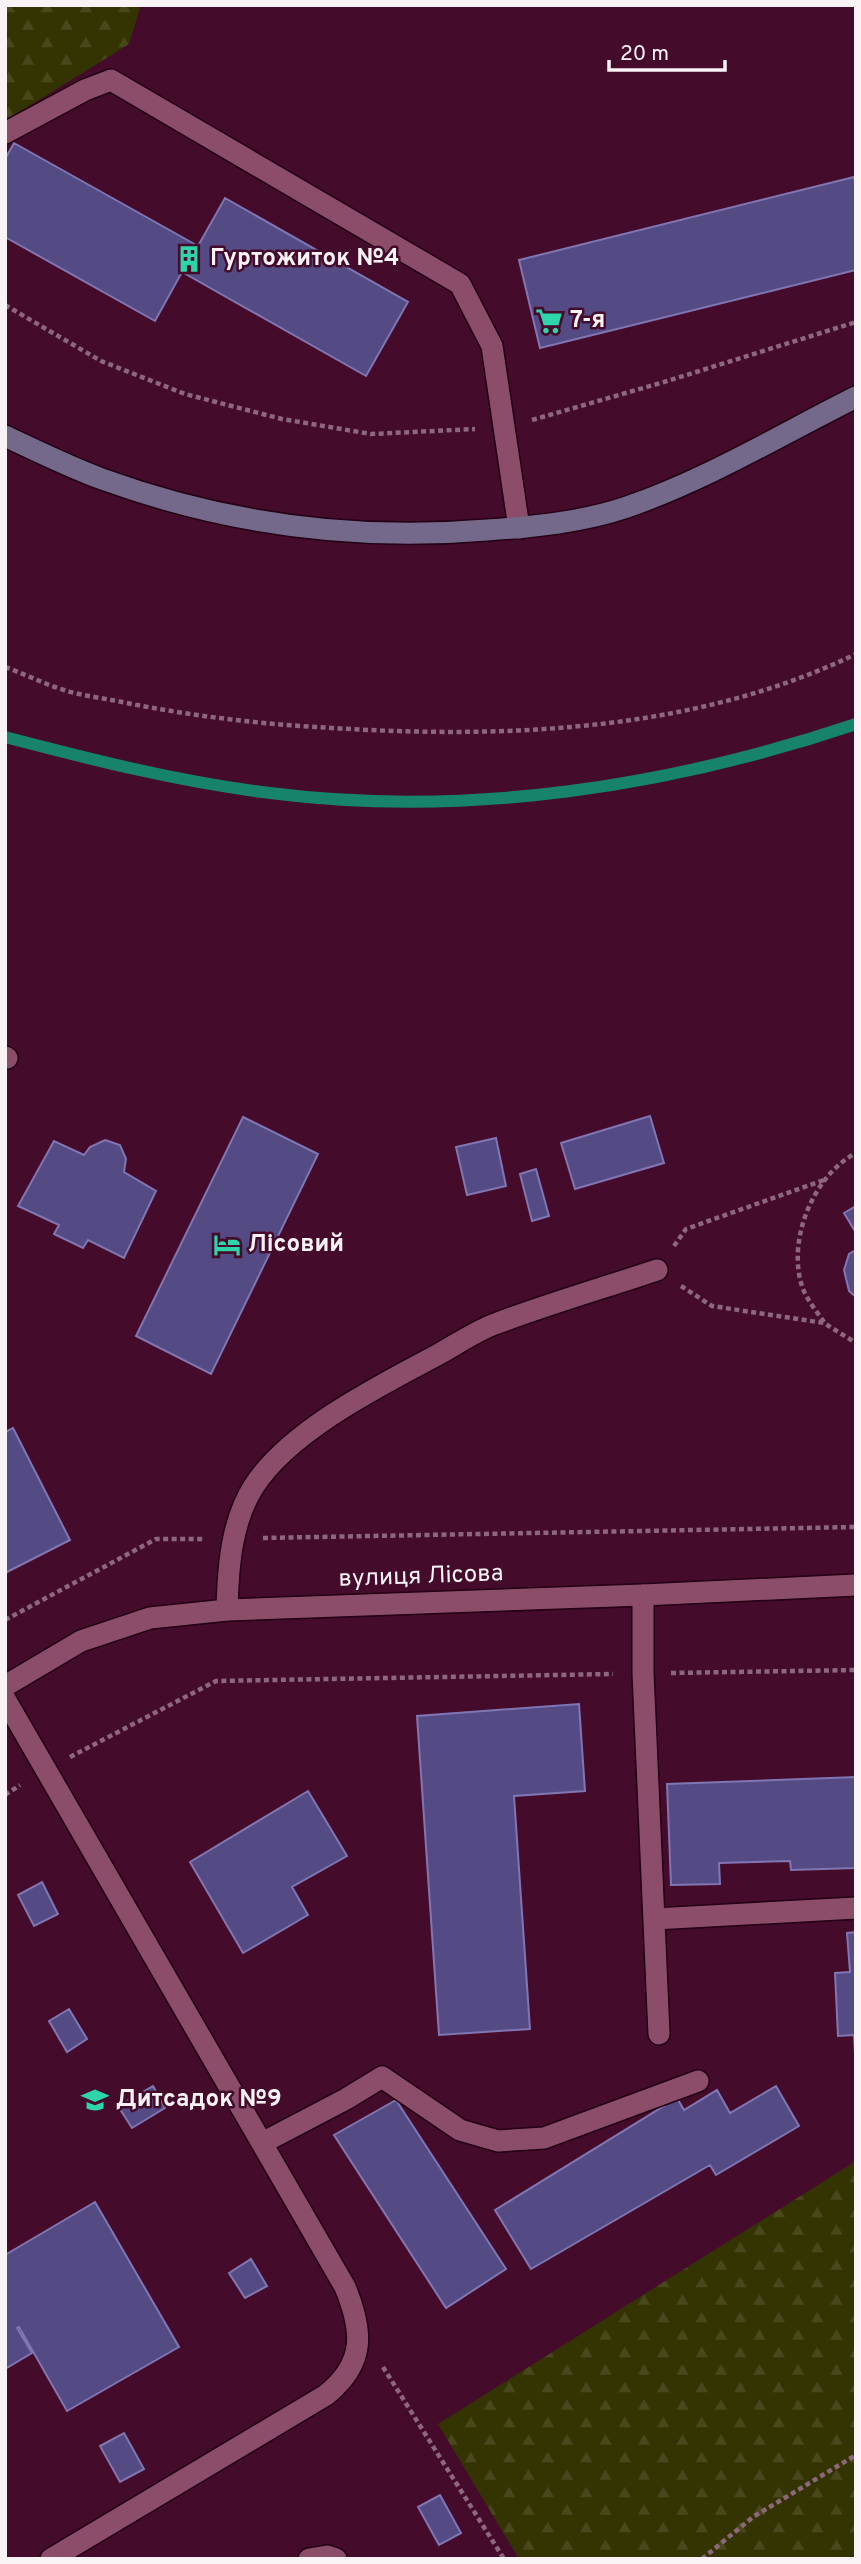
<svg xmlns="http://www.w3.org/2000/svg" width="861" height="2564" font-family="Overpass,sans-serif">
<style>
.forest{fill:url(#forest-firs)}
.lines{fill:none;stroke-linecap:round;stroke-linejoin:round}
.stream{stroke:#178469;stroke-width:12}
.building{fill:#554b84;stroke:#8076b3;stroke-width:2}
.lane-casing{stroke:#230013;stroke-width:24}
.street-casing{stroke:#230013;stroke-width:24}
.secondary-casing{stroke:#230013;stroke-width:24}
.path{stroke:#8d687c;stroke-width:4.5;stroke-dasharray:5 3.5;stroke-linecap:butt}
.lane{stroke:#8c4d6b;stroke-width:21}
.street{stroke:#8c4d6b;stroke-width:21}
.secondary{stroke:#74688b;stroke-width:21}
.labels{text-anchor:middle;dominant-baseline:central;stroke-width:5;stroke-linejoin:round;paint-order:stroke}
.poi-label{font-size:24px;font-weight:bold;fill:#faf3f6;stroke:#440b2b;text-anchor:start}
.street-label{font-size:24px;fill:#faf3f6;stroke:#440b2b}
</style>
<defs>
<pattern id="forest-firs" width="22" height="20" patternUnits="userSpaceOnUse" patternTransform="scale(1.75)"><rect width="22" height="20" fill="#343403"/><path d="M5 1l3.5 6h-7zM16 11l3.5 6h-7z" fill="#48481c"/></pattern>
</defs>
<rect width="100%" height="100%" fill="#440b2b"/>
<path class="forest" d="M5 5H141L129 44 5 121Z
M856 2161V2559H519L438 2424Z"/>
<g class="lines">
<path class="stream" d="M5 737C93 760 180 782 270 793 467 818 669 787 856 724"/>
</g>
<path class="building" d="M14 143 198 246 225 198 408 302 366 376 182 272 155 321 5 237V159Z
M854 177 856 186V270L540 348 519 260Z
M650 1116 664 1163 575 1189 561 1143Z
M243 1117 318 1154 211 1374 136 1336Z
M496 1138 506 1186 467 1195 456 1147Z
M105 1140 120 1145 126 1159 124 1172 156 1191 124 1258 88 1240 83 1248 54 1234 59 1225 18 1206 54 1141 84 1155 90 1147Z
M536 1169 549 1216 532 1221 520 1174Z
M856 1206V1233L844 1213Z
M856 1250V1297L849 1291 844 1270 849 1254Z
M13 1428 70 1540 5 1573V1432Z
M579 1704 585 1791 514 1796 530 2029 439 2035 417 1716Z
M856 1777V1868L791 1870 790 1861 719 1863 720 1884 671 1885 667 1784Z
M308 1791 347 1856 292 1887 308 1915 243 1953 190 1862Z
M42 1882 58 1914 34 1926 18 1895Z
M856 1932V2054H855L854 2035 838 2036 835 1973 850 1972 847 1933Z
M69 2009 87 2039 67 2052 49 2021Z
M153 2086 165 2108 132 2128 118 2106Z
M776 2086 799 2126 716 2175 710 2165 531 2269 495 2210 677 2098 684 2110 717 2090 730 2113Z
M396 2100 506 2269 446 2308 334 2135Z
M95 2202 179 2347 67 2411 19 2327 17 2328 32 2353 5 2369V2255Z
M251 2259 267 2286 245 2298 229 2273Z
M124 2433 144 2469 120 2482 100 2446Z
M440 2495 461 2533 439 2545 418 2507Z"/>
<g class="lines">
<defs>
<path id="lane" d="M5 133 85 90 111 80 460 284 492 346 519 528
M5 1057 7 1058
M643 1595V1673L659 2034
M227 1610C228 1568 231 1522 254 1486 290 1430 381 1385 439 1354 457 1344 476 1331 495 1324 548 1304 603 1288 657 1270
M5 1699 345 2287C363 2331 366 2363 326 2395L51 2559
M654 1919 856 1908
M262 2143 346 2099 382 2077 460 2130 498 2141 544 2138 698 2081
M309 2559 327 2556 336 2559"/>
<path id="street" d="M5 1686 81 1641 150 1618 227 1610 643 1595 856 1585"/>
<path id="secondary" d="M5 436C37 451 69 467 102 479 226 524 356 541 487 530 533 527 583 522 627 507 708 479 780 435 856 397"/>
</defs>
<use href="#lane" class="lane-casing"/>
<use href="#street" class="street-casing"/>
<use href="#secondary" class="secondary-casing"/>
<path class="path" d="M5 305 101 361 185 394 282 419 371 434 475 429
M532 420 664 382 856 322
M5 667C25 674 44 684 64 690 83 696 103 698 122 702 186 715 250 723 316 727 496 739 690 734 856 654
M674 1246 686 1229 824 1180
M681 1286 712 1306 824 1323 856 1343
M824 1322C817 1312 808 1301 803 1289 786 1243 812 1176 856 1153
M263 1538 856 1527
M5 1620 156 1539H205
M671 1673 856 1670
M70 1757 216 1681 613 1674
M5 1795 20 1785
M383 2367 504 2559
M702 2559 753 2517 856 2455"/>
<use href="#lane" class="lane"/>
<use href="#street" class="street"/>
<use href="#secondary" class="secondary"/>
</g>
<defs>
<symbol id="building-bare" viewBox="-9 -9 18 18"><path d="M-4-6H4V6H1V3H-1V6H-4ZM-2.5-4.3h1.7v1.8h-1.7ZM.8-4.3h1.7v1.8H.8ZM-2.5-1h1.7V.8h-1.7ZM.8-1h1.7V.8H.8Z" fill="#2ed4aa" stroke="#440b2b" stroke-width="2.5" paint-order="stroke"/></symbol>
<symbol id="supermarket-bare" viewBox="-9 -9 18 18"><path d="M-6-5.5h2.5l.6 2H6L4.5 2H-2.5L-4.4-4H-6ZM-1.5 3.2a1.3 1.3 0 1 0 .1 0ZM3 3.2a1.3 1.3 0 1 0 .1 0Z" fill="#2ed4aa" stroke="#440b2b" stroke-width="2.5" paint-order="stroke"/></symbol>
<symbol id="hotel-bare" viewBox="-9 -9 18 18"><path d="M-6-4.5h1.5V1H6V5H4.5V3h-9V5H-6ZM-4 0a1.8 1.8 0 1 1 3.6 0ZM.5 0V-2.5h3Q6-2.5 6 0Z" fill="#2ed4aa" stroke="#440b2b" stroke-width="2.5" paint-order="stroke"/></symbol>
<symbol id="school-bare" viewBox="-9 -9 18 18"><path d="M0-5L7-2L0 1L-7-2ZM-4 1L0 2.5L4 1V4Q0 6-4 4Z" fill="#2ed4aa" stroke="#440b2b" stroke-width="2.5" paint-order="stroke"/></symbol>
</defs>
<g fill-rule="evenodd">
<use href="#building-bare" x="170" y="240" width="38" height="38"/>
<use href="#supermarket-bare" x="530" y="302" width="38" height="38"/>
<use href="#hotel-bare" x="208" y="1226" width="38" height="38"/>
<use href="#school-bare" x="76" y="2081" width="38" height="38"/>
</g>
<g class="labels">
<g class="poi-label">
<text x="210" y="259">Гуртожиток №4</text>
<text x="570" y="321">7-я</text>
<text x="248" y="1245">Лісовий</text>
<text x="116" y="2100">Дитсадок №9</text>
</g>
<g class="street-label">
<text transform="translate(421 1577) rotate(-2)">вулиця Лісова</text>
</g>
</g>
<rect width="861" height="2564" fill="none" stroke="#faf3f6" stroke-width="14"/>
<path d="M609 60v10h116v-10" fill="none" stroke="#faf3f6" stroke-width="3.5"/>
<text x="620" y="60" font-size="21" fill="#faf3f6" stroke="#440b2b" stroke-width="5" paint-order="stroke">20 m</text>
</svg>
